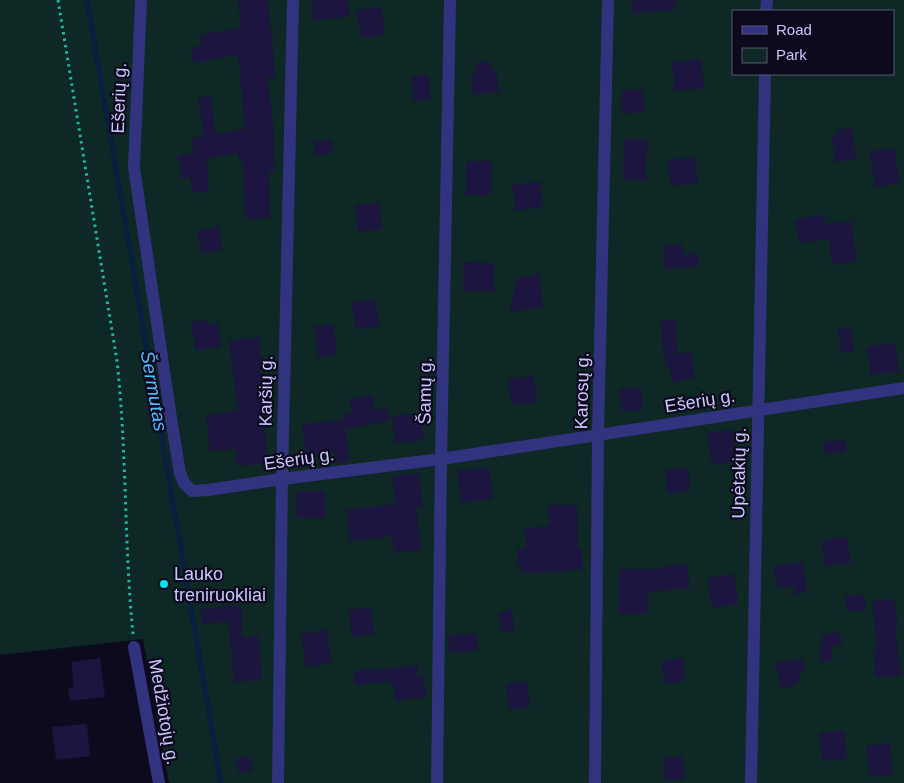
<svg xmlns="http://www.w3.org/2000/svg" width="904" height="783" font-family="Helvetica,sans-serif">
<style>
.green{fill:#0d2825;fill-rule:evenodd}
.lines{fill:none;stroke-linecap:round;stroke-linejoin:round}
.stream{stroke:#081f3f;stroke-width:5}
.building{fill:#1c153f}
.path{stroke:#26b4a4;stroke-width:3;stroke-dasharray:2.5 4;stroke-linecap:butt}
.minor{stroke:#32337f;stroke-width:12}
.poi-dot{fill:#00e6f2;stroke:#0d0a1d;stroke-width:2}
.labels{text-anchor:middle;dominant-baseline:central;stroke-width:4.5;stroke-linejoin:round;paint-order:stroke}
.street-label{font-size:18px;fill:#cac7ff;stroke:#0d0a1d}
.poi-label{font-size:18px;fill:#cac7ff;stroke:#0d0a1d;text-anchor:start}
.water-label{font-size:19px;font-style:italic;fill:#55b9ff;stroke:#0d0a1d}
</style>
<rect width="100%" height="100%" fill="#0d0a1d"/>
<path class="green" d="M0 0H904V783H169L143 639 0 655ZM733 11H893V74H733Z"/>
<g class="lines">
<path class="stream" d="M87 0 221 783"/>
</g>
<path class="building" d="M247 0H268L271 30 275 77 268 78 273 125 275 171H269L270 218 245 219 243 162H239L238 153 206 159 208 174H207L209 191 192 193 190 177 182 179 178 156 194 153 191 138 204 136 198 98 210 96 216 134 245 129 238 55 193 63 191 48 201 46 199 35 241 28 238 1Z
M311 0H348L350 16 313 21Z
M632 0H676L677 9 633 14Z
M381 7 385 34 361 38 357 10Z
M701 59 704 88 675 91 672 62Z
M491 61 492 71 496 70 499 91 473 95 471 74 477 73 475 63Z
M429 75 430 100 413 101 412 76Z
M642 89 645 112 622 114 620 97H623L622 91Z
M852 128 856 159 835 162 832 136 838 135V130Z
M331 139 333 153 315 156 313 141Z
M624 139 647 140 646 181 623 180Z
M894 148 900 183 875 187 870 152Z
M695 157 698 183 671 186 668 160Z
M491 161V195H466V162Z
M540 181 543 207 516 211 512 185Z
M379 203 382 229 358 232 355 205Z
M824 215 825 224 851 221 857 261 832 265 829 239 799 243 795 219Z
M219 227 222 250 201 253 197 231Z
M682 244 683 255 697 253 699 266 666 270 663 246Z
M463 262 494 263V292L463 291Z
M539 274 543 307 510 312 517 278Z
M375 299 379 326 356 329 351 302Z
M205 320 206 324 218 323 221 347 195 350 191 322Z
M676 320 677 354 691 352 695 378 672 382 670 367 666 368 662 340 661 321Z
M333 324 337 354 318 357 315 326Z
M851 328 854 351 841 353 838 329Z
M259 337 263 369H260L266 414 263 415 268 463 237 466 235 449 210 451 206 415 238 411 229 340Z
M895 343 899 371 871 375 867 347Z
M533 376 537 402 512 405 508 379Z
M641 387 643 410 622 412 619 389Z
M372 395 375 410 387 408 389 421 345 429 350 461 335 463 334 451 306 455 302 425 344 419 343 415 352 413 349 399Z
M421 413 424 440 395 443 392 416Z
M732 429 737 461 712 465 707 433Z
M845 440 846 452 825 454 823 442Z
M489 467 493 499 461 503 457 471Z
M688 468 691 490 667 493 665 470Z
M419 473 423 507H416L421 550 394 553 392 536 350 541 347 510 396 504 392 476Z
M297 491H325V518H297Z
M549 505H577L578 549H582L583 569 566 570V572L521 573V565H518L517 549 526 548 525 528 549 526Z
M847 537 851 563 825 566 822 540Z
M803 562 807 592 794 594V586L777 588 774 566Z
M687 564 690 588 647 592V614H619V569H661V567Z
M734 574 738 604 712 608 708 578Z
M864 594 866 610 847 612 845 596Z
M894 599 898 628H895L901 675 876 678 873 649H877L872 601Z
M241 605 242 638 258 636 262 679 234 682 229 625H228V621L202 624 201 609Z
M370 607 374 634 352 637 349 610Z
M512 610 514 631 501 632 499 612Z
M326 630 331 663 306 667 301 634Z
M840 632 842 645 831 646 833 660 821 662 819 647 824 646 822 635Z
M476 633 478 650 450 653 448 636Z
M100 658 105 697 70 701 68 688 74 687 71 662Z
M683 658 685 681 664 684 662 660Z
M803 659 804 672 799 673 800 681 795 682V686L780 688 776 663Z
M417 665 418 675H423L426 697 395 701 392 681 355 685 353 673 359 672V670L376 668 377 670Z
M527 681 530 707 509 710 506 684Z
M87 724 90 756 56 760 52 727Z
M844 730 847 759 822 761 819 733Z
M889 743 893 775 870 777 866 746Z
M682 756 685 779 666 781 663 758Z
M237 757H251L252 771 238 772Z"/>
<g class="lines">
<path class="path" d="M58 0 117 361C127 452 124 543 133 634"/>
<path class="minor" d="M141 0 134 167 171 418 180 473 184 483 192 491 208 490 282 479 441 459 904 388
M766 11 767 0
M134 647 159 783
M278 783 282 479 293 0
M437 783 441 459 450 0
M595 783 598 434 608 0
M751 783 765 74"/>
</g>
<circle class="poi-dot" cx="164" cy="584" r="5"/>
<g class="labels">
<g class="street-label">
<text transform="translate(119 98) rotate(-88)">Ešerių g.</text>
<text transform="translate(266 391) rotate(-89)">Karšių g.</text>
<text transform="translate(425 391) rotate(-89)">Šamų g.</text>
<text transform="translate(582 391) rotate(-89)">Karosų g.</text>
<text transform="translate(700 401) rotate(-9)">Ešerių g.</text>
<text transform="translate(299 459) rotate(-8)">Ešerių g.</text>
<text transform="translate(739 473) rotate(-89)">Upėtakių g.</text>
<text transform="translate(164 712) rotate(80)">Medžiotojų g.</text>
</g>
<g class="poi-label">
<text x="174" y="574">Lauko<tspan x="174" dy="21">treniruokliai</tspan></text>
</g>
<g class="water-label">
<text transform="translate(154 391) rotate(80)">Šermutas</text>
</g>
</g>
<rect x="732" y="10" width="162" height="65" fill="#0d0a1d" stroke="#595677"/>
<rect x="742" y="26" width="25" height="8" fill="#32337f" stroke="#595677"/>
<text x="776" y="35" font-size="15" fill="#cac7ff">Road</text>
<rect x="742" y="48" width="25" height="15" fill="#0d2825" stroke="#595677"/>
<text x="776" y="60" font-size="15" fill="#cac7ff">Park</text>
</svg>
